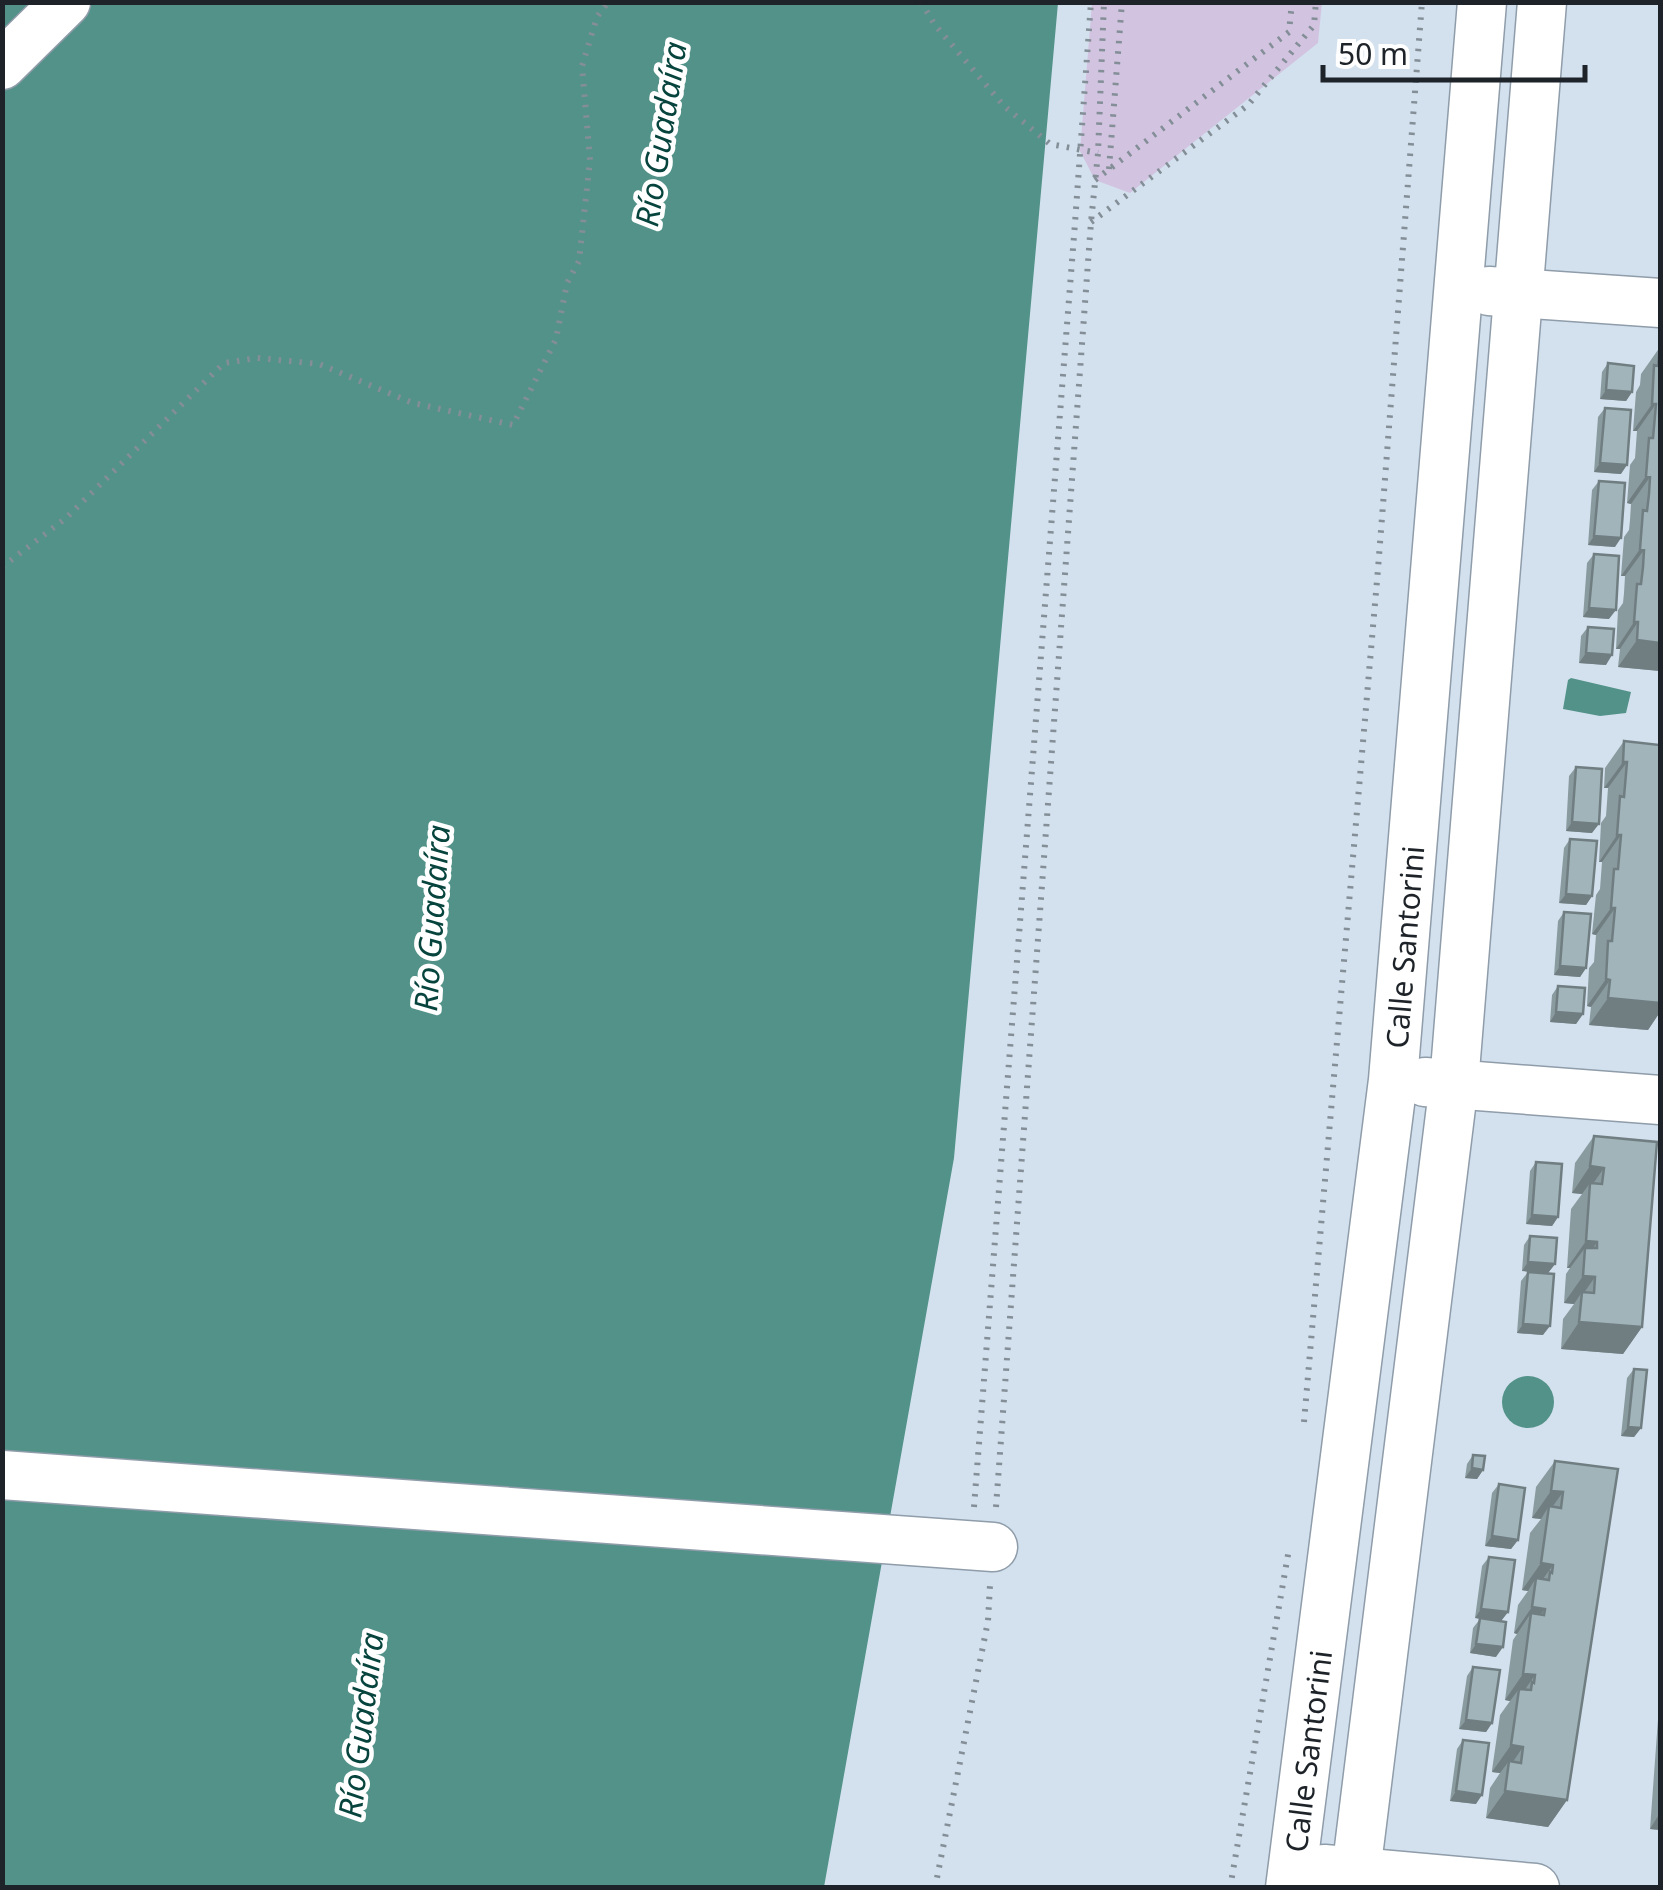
<svg xmlns="http://www.w3.org/2000/svg" width="1663" height="1890" font-family="'Noto Sans',sans-serif">
<style>
.green{fill:#d2c4e1}
.water{fill:#539289}
.lines{fill:none;stroke-linecap:round;stroke-linejoin:round}
.minor-casing{stroke:#8f9ca9;stroke-width:51}
.path{stroke:#838e97;stroke-width:6;stroke-dasharray:2.5 8;stroke-linecap:butt}
.minor{stroke:#fff;stroke-width:48}
.wall{fill:#8a9b9f}
.shaded-wall{fill:#707e82}
.building{fill:#a0b4b9;stroke:#707e82;stroke-width:2.5}
.labels{text-anchor:middle;dominant-baseline:central;stroke-width:9;stroke-linejoin:round;paint-order:stroke}
.street-label{font-size:30px;fill:#1d2328;stroke:#fff}
.water-label{font-size:32px;font-style:italic;fill:#07443d;stroke:#fff}
</style>
<rect width="100%" height="100%" fill="#d3e1ee"/>
<path class="green" d="M1092 3H1322L1318 43 1130 193 1095 180 1080 151Z"/>
<path class="water" d="M3 3H1058L954 1158 824 1887 3 1888Z
M1571 678 1631 692 1626 713 1600 716 1563 709 1568 680Z
M1502 1402a26 26 0 1 1 52 0a26 26 0 1 1-52 0Z"/>
<g class="lines">
<defs>
<g id="minor">
<path d="M2 65 66 2"/>
<path d="M1489 291 1660 303"/>
<path d="M1425 1082 1660 1100"/>
<path d="M2 1475 993 1547"/>
<path d="M1324 1869 1535 1888"/>
<path id="s1" d="M1290 1888 1393 1080 1482 2"/>
<path d="M1354 1888 1454 1083 1542 2"/>
</g>
</defs>
<use href="#minor" class="minor-casing"/>
<path class="path" d="M921 2 935 25 1004 106 1050 144 1098 153
M1109 169 1122 2
M1095 180 1289 32 1292 2
M1091 222 1248 105 1314 25 1316 2
M2 567 66 518 224 363 257 358 319 364 413 403 513 425 556 339 567 283 579 261 590 160 582 66 597 17 608 2
M1304 1422 1378 569 1422 2
M974 1507 1075 223 1091 2
M996 1507 1091 222 1098 153 1104 2
M935 1888 988 1621 990 1585
M1230 1888 1289 1549"/>
<use href="#minor" class="minor"/>
</g>
<path class="wall" d="M1660 347V671L1618 667 1620 649H1616L1618 610 1623 603 1624 593 1625 576H1621L1624 537 1629 530 1630 520 1631 504 1627 503 1630 465 1635 458 1637 431H1633L1636 392 1640 385 1641 374Z
M1608 363 1632 392 1626 401 1600 399 1602 372Z
M1605 408 1621 474 1594 472 1598 417Z
M1599 481 1615 547 1588 545 1592 490Z
M1594 554 1609 619 1583 617 1587 563Z
M1588 627 1606 665 1579 663 1581 636Z
M1624 741 1660 745V1012L1648 1030 1589 1025 1591 1007 1587 1006 1589 968 1594 962 1596 935 1592 934 1596 895 1600 889 1602 862H1599L1601 823 1606 816 1608 788H1604L1605 768Z
M1576 767 1592 833 1566 831 1569 776Z
M1570 839 1592 896 1586 905 1559 903 1564 848Z
M1564 912 1586 968 1580 977 1554 975 1558 921Z
M1558 986 1583 1014 1576 1024 1550 1022 1552 995Z
M1594 1136 1657 1142 1642 1327 1623 1354 1561 1349 1563 1319 1574 1304 1564 1303 1566 1274 1570 1268H1567L1571 1209 1582 1194 1572 1193 1575 1163Z
M1536 1162 1558 1217 1552 1226 1526 1224 1530 1171Z
M1530 1236 1555 1264 1548 1273 1522 1271 1524 1245Z
M1528 1272 1543 1335 1517 1333 1521 1281Z
M1634 1369 1641 1428 1634 1437 1621 1436 1627 1378Z
M1473 1455 1483 1470 1477 1479 1465 1478 1467 1464Z
M1555 1461 1618 1469 1567 1800 1548 1827 1486 1818 1490 1788 1500 1773 1492 1772V1770L1500 1715 1510 1701 1505 1700 1513 1640 1517 1634 1514 1633 1518 1605 1528 1591 1522 1590 1530 1533 1541 1519 1532 1518 1536 1487Z
M1499 1484 1518 1540 1511 1549 1485 1546 1492 1493Z
M1489 1557 1508 1612 1501 1621 1496 1657 1470 1653 1473 1628 1480 1619 1475 1618 1482 1566Z
M1473 1667 1492 1723 1486 1732 1459 1729 1467 1676Z
M1660 1692V1830L1650 1829Z
M1463 1740 1476 1804 1450 1801 1457 1749Z"/>
<path class="shaded-wall" d="M1606 390 1632 392 1626 401 1600 399Z
M1652 404H1656L1637 431H1633Z
M1600 463 1627 465 1621 474 1594 472Z
M1646 476 1650 477 1631 504 1627 503Z
M1594 536 1621 538 1615 547 1588 545Z
M1640 549 1644 550 1625 576H1621Z
M1589 608 1616 610 1609 619 1583 617Z
M1634 622H1638L1620 649H1616Z
M1637 640 1660 643V671L1618 667Z
M1586 653 1612 655 1606 665 1579 663Z
M1623 762H1627L1608 788H1604Z
M1572 822 1599 824 1592 833 1566 831Z
M1617 835H1621L1602 862H1599Z
M1566 894 1592 896 1586 905 1559 903Z
M1611 908H1615L1596 935 1592 934Z
M1560 966 1586 968 1580 977 1554 975Z
M1606 979 1610 980 1591 1007 1587 1006Z
M1608 998 1660 1003V1012L1648 1030 1589 1025Z
M1556 1012 1583 1014 1576 1024 1550 1022Z
M1590 1166 1604 1168 1590 1188V1183L1582 1194 1572 1193Z
M1532 1215 1558 1217 1552 1226 1526 1224Z
M1586 1241 1597 1242 1584 1262 1585 1248 1570 1268H1567Z
M1528 1262 1555 1264 1548 1273 1522 1271Z
M1583 1276 1595 1277 1581 1297 1582 1292 1574 1304 1564 1303Z
M1579 1322 1642 1327 1623 1354 1561 1349Z
M1523 1324 1550 1326 1543 1335 1517 1333Z
M1628 1427 1641 1428 1634 1437 1621 1436Z
M1472 1468 1483 1470 1477 1479 1465 1478Z
M1551 1491 1563 1492 1548 1513 1549 1506 1541 1519 1532 1518Z
M1492 1536 1518 1540 1511 1549 1485 1546Z
M1541 1563 1553 1565 1535 1590 1536 1578 1528 1591 1522 1590Z
M1532 1607 1545 1609 1529 1631 1531 1613 1517 1634 1514 1633Z
M1481 1609 1508 1612 1501 1621 1475 1618Z
M1476 1644 1503 1647 1496 1657 1470 1653Z
M1523 1674 1535 1675 1517 1701 1519 1689 1510 1701 1505 1700Z
M1466 1720 1492 1723 1486 1732 1459 1729Z
M1511 1745 1523 1747 1508 1769 1509 1761 1500 1773 1492 1772Z
M1456 1791 1482 1795 1476 1804 1450 1801Z
M1505 1791 1567 1800 1548 1827 1486 1818Z
M1660 1813V1830L1650 1829Z"/>
<path class="building" d="M1660 347V643L1637 640 1638 622H1634L1637 584H1641L1643 567 1644 550 1640 549 1643 510 1647 511 1649 494 1650 477 1646 476 1649 438H1653L1656 404H1652L1654 365 1658 366Z
M1608 363 1634 366 1632 392 1606 390Z
M1605 408 1631 410 1627 465 1600 463Z
M1599 481 1625 483 1621 538 1594 536Z
M1594 554 1619 556 1616 610 1589 608Z
M1588 627 1614 629 1612 655 1586 653Z
M1624 741 1660 745V1003L1608 998 1610 980 1606 979 1608 941H1612L1615 908H1611L1614 869H1618L1621 835H1617L1620 796 1624 797 1627 762H1623Z
M1576 767 1602 769 1599 824 1572 822Z
M1570 839 1597 841 1592 896 1566 894Z
M1564 912 1591 914 1586 968 1560 966Z
M1558 986 1585 988 1583 1014 1556 1012Z
M1594 1136 1657 1142 1642 1327 1579 1322 1582 1292 1594 1293 1595 1277 1583 1276 1585 1248H1597V1242L1586 1241 1590 1183 1602 1184 1604 1168 1590 1166Z
M1536 1162 1562 1164 1558 1217 1532 1215Z
M1530 1236 1557 1238 1555 1264 1528 1262Z
M1528 1272 1554 1274 1550 1326 1523 1324Z
M1634 1369 1647 1370 1641 1428 1628 1427Z
M1473 1455 1485 1456 1483 1470 1472 1468Z
M1555 1461 1618 1469 1567 1800 1505 1791 1509 1761 1521 1763 1523 1747 1511 1745 1519 1689 1531 1690 1532 1682 1534 1683 1535 1675 1523 1674 1531 1613 1544 1615 1545 1609 1532 1607 1536 1578 1549 1580 1550 1572 1552 1573 1553 1565 1541 1563 1549 1506 1561 1508 1563 1492 1551 1491Z
M1499 1484 1525 1488 1518 1540 1492 1536Z
M1489 1557 1515 1560 1508 1612 1481 1609Z
M1480 1618 1506 1622 1503 1647 1476 1644Z
M1473 1667 1500 1670 1492 1723 1466 1720Z
M1463 1740 1489 1743 1482 1795 1456 1791Z"/>
<g class="labels">
<g class="street-label">
<text stroke="none"><textPath href="#s1" startOffset="948">Calle Santorini</textPath></text>
<text stroke="none"><textPath href="#s1" startOffset="138">Calle Santorini</textPath></text>
</g>
<g class="water-label">
<text transform="translate(660 134) rotate(-81)">Río Guadaíra</text>
<text transform="translate(431 918) rotate(-86)">Río Guadaíra</text>
<text transform="translate(360 1725) rotate(-83)">Río Guadaíra</text>
</g>
</g>
<rect width="1663" height="1890" fill="none" stroke="#1d2328" stroke-width="10"/>
<path d="M1323 65v15h262v-15" fill="none" stroke="#1d2328" stroke-width="5"/>
<text x="1338" y="65" font-size="30" fill="#1d2328" stroke="#ffffff" stroke-width="8" paint-order="stroke">50 m</text>
</svg>
